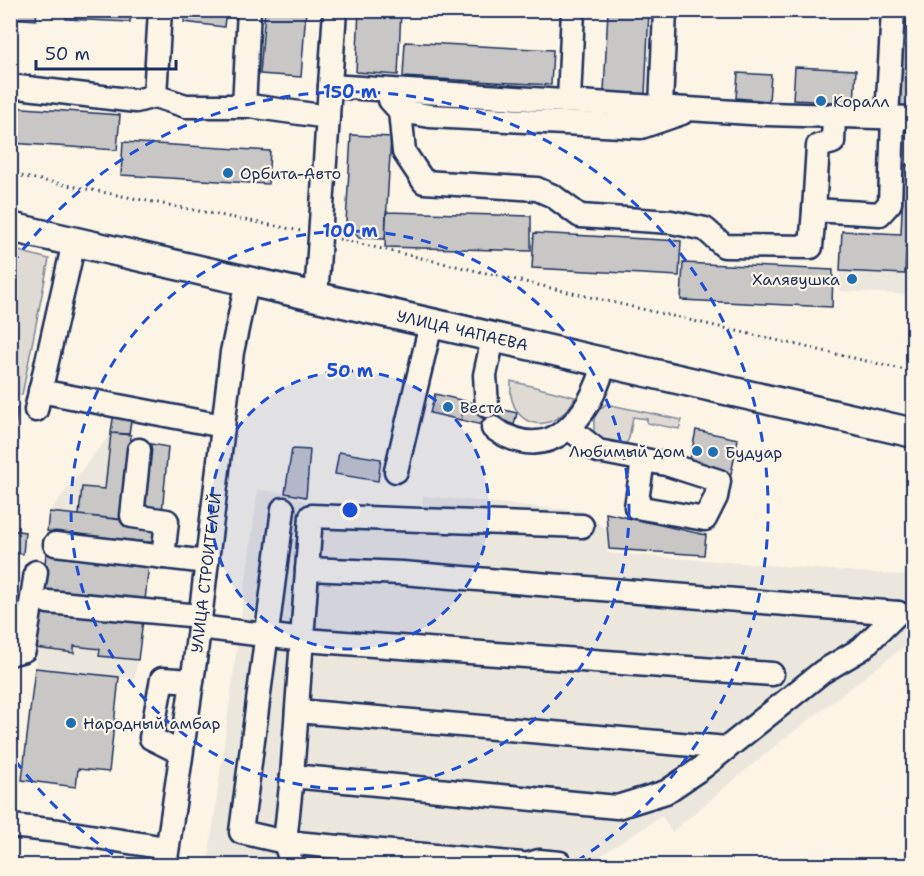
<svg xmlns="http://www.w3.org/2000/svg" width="924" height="876" font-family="'Shantell Sans',sans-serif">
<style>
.built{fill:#ece7dc}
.green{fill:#dfdbd4;stroke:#7d8599;stroke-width:1.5}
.building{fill:#c8c7c6;stroke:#1b2f5e;stroke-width:1.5}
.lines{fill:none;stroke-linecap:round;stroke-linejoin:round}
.minor-casing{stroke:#1b2f5e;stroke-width:27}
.major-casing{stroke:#1b2f5e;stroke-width:33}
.path{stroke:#1b2f5e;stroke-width:3;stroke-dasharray:1.5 4.5;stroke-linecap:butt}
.minor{stroke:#fcf5e5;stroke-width:22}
.major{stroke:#fcf5e5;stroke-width:28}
.ring{fill:none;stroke:#1d4ed8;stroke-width:3;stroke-dasharray:10 8}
.poi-dot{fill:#1f6fb2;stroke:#fcf5e5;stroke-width:2}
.labels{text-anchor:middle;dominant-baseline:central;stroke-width:4.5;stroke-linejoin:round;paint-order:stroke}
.poi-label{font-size:16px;fill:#1b2f5e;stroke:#fcf5e5;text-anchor:start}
.street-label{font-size:16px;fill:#1b2f5e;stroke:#fcf5e5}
.centre{fill:#1d4ed8;stroke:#fcf5e5;stroke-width:3}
.ring-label{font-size:18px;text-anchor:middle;font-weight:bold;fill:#1d4ed8;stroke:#fcf5e5;stroke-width:4.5;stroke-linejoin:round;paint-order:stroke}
</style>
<rect width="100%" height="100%" fill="#fcf5e5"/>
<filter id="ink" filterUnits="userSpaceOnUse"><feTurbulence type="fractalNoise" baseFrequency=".0167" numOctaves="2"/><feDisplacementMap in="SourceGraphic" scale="12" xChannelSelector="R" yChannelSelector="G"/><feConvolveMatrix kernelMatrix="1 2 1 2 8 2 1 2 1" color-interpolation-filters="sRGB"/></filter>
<g filter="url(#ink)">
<path class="built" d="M906 254H913V295L839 291 840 271 905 274Z
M111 433 131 435 168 447 162 513 149 564 135 679 35 668 49 512Z
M258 490 285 493 310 503 422 510 423 496 582 511 606 529 607 553 913 576V640L776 745 672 832 662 816 586 865 212 866 208 863Z"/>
<path class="green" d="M11 249 49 259 22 395 11 393Z
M511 381 575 397C563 426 523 437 512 400 510 394 511 387 511 381Z
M606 404 682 420 679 429 647 423V419L633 417 629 438 624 448H615L594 435V414Z"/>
<path class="building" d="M10 10H37L36 20 10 18Z
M66 10H131L130 22 66 19Z
M186 10H226L224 27 184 22Z
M265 10H306L301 77 260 74Z
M359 10H401L398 75 356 72Z
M608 10H649L645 94 604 92Z
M904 10H914V112L897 111Z
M405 42 553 50 551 85 403 77Z
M795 67 856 70 854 103 793 100Z
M738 73 771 75 769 101 736 98Z
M10 107 120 115 117 150 10 143Z
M351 135 391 137 385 239 359 238 346 223Z
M123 142 270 151 268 184 121 175Z
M904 165 914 166V254H906L905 274 840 271 842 231 901 234Z
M386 212 531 216V251L385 247Z
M534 233 681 241 679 276 532 268Z
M683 263 833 270 832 307 681 300Z
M435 394 465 401 461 420 430 413Z
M465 401 517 413 512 432 461 420Z
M10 408 17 409 14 441H10Z
M114 411 132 414 129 434 111 433Z
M696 430 738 439 731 474 689 465Z
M111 433 131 435 122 520 79 515 82 487 105 489Z
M151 444 168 447 162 513 143 510Z
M292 449 310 450 306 497 285 493Z
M339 452 381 459 378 481 335 474Z
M49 512 157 523 155 543 47 531Z
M606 513 706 535 704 555 609 549Z
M10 530 25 532 23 554 10 553Z
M46 553 149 564 145 600 43 589Z
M39 609 143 620 138 660 99 656 100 649 74 646V653L35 648Z
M35 668 119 677 109 772 78 769 76 787 22 780Z"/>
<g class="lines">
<defs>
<g id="minor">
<path d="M10 86 136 101 155 96 186 106H250L328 117"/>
<path d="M330 86 766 114 914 118"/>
<path d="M155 96 160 10"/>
<path d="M390 100 400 111 430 116 641 127 682 113"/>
<path d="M569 101 573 10"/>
<path d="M244 106 249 10"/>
<path d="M661 107 665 10"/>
<path d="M400 111 404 152 424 182 537 189 553 196 580 216 671 222 705 229 724 246 811 247 814 210 880 214 890 203 893 117"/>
<path d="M887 117 893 10"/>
<path d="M814 210 818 146 833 142 834 116"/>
<path d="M316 298 335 10"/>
<path d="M40 391 223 426"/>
<path d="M487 406 485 375 493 338"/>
<path d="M36 410 74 242"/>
<path d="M493 428C552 469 590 415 605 362"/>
<path d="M570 429 598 451 666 464 719 481 716 497 705 519 636 507 643 460"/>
<path d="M139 450 132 516 167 521 163 557"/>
<path d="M396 471 431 324"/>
<path d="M283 509 241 832 285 842 522 864"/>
<path d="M55 544 207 562"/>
<path d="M307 569 402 573 898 613"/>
<path d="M48 602 200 616"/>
<path d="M199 627 304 640 772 674"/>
<path d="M10 654 24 650 36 572"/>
<path d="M297 711 727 748"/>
<path d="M181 753 151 738 162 679 192 681"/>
<path d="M292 776 311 516 582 526"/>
<path d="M10 826 59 831 166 848"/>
<path id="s1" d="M165 866 195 661 232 352 247 282"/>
<path d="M292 866 285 842 292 776 617 807 666 792 703 767 822 672 861 649 898 613"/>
<path d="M522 866 539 861 560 863"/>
</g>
<g id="major">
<path id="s2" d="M10 227 914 433"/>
</g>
</defs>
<use href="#minor" class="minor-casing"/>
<use href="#major" class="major-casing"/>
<path class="path" d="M10 174 301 231
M339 239 914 372"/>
<use href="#minor" class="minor"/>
<use href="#major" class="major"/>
</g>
</g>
<circle cx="350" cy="510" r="139" fill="#1d4ed8" fill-opacity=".12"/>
<g class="ring">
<circle cx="350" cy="510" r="139"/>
<circle cx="350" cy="510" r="279"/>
<path d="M128 864A418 418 0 0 1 12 756M12 264A418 418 0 1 1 572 864"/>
</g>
<g class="poi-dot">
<circle cx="821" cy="101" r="6"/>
<circle cx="228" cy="173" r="6"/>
<circle cx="852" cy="279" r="6"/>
<circle cx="448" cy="407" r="6"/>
<circle cx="697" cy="451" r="6"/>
<circle cx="713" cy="452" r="6"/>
<circle cx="71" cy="723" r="6"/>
</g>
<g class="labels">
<g class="poi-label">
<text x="833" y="101">Коралл</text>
<text x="240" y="173">Орбита-Авто</text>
<text x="840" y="279" text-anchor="end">Халявушка</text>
<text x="460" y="407">Веста</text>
<text x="685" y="451" text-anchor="end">Любимый дом</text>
<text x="725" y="452">Будуар</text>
<text x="83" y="723">Народный амбар</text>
</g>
<g class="street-label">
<text stroke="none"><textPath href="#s2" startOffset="464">УЛИЦА ЧАПАЕВА</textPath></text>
<text stroke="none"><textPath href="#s1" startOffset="296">УЛИЦА СТРОИТЕЛЕЙ</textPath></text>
</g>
</g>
<circle cx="350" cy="510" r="9" class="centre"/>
<g class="ring-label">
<text x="350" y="98">150 m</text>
<text x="350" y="237">100 m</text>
<text x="350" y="377">50 m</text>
</g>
<rect width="924" height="876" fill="none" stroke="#fcf5e5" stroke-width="36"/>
<rect x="18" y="18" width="888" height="840" fill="none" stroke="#1b2f5e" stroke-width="2" filter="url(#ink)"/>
<path d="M36 60v9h140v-9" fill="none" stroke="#1b2f5e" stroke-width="3"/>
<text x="45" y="60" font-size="18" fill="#1b2f5e" stroke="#fcf5e5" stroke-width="4.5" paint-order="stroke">50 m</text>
</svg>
